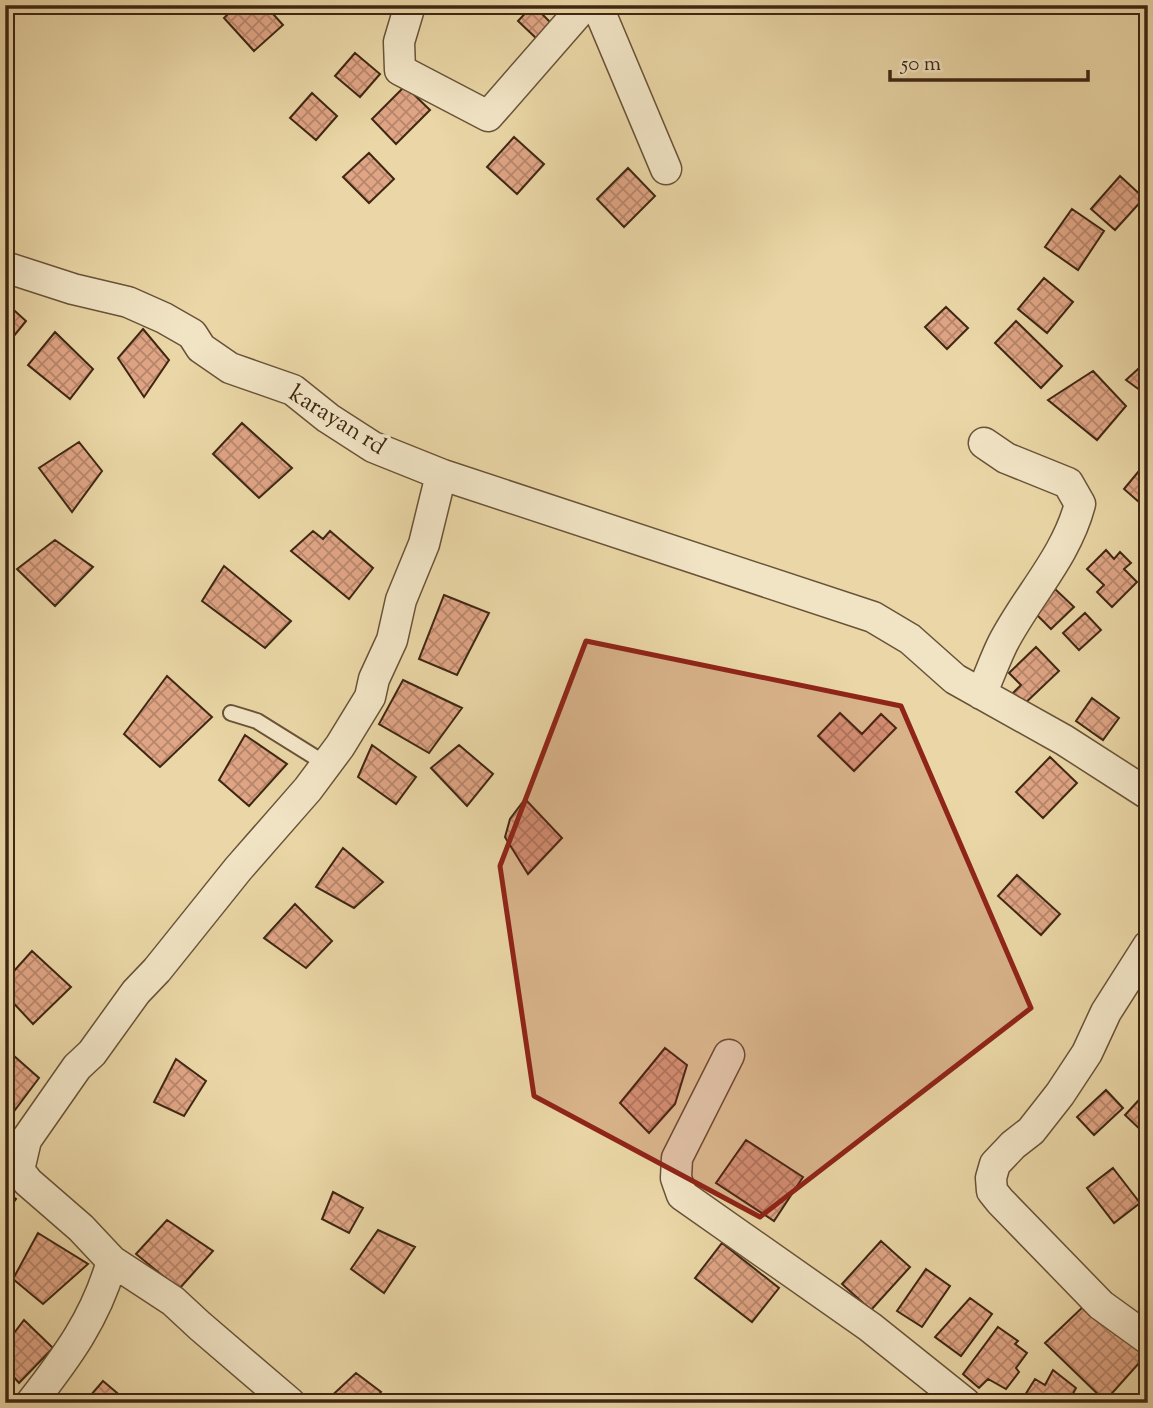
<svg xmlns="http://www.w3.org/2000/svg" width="1153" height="1408" font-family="'Sorts Mill Goudy',serif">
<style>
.building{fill:url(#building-cross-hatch);stroke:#3e2713;stroke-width:2}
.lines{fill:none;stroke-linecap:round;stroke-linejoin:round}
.service-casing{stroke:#695338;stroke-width:18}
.minor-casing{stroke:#695338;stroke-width:33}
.service{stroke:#f1e4c5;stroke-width:14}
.minor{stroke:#f1e4c5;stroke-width:30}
.marked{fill:#8f2418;fill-opacity:0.2;stroke:#8f2418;stroke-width:5;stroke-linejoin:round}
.labels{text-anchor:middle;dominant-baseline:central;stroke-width:7;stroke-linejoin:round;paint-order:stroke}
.street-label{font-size:24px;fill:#3e2713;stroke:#f1e4c5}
</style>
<defs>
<pattern id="building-cross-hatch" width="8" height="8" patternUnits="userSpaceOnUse" patternTransform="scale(1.75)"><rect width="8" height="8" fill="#e0a585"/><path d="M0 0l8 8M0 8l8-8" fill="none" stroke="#b7866c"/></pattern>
</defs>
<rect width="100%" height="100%" fill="#ead6a6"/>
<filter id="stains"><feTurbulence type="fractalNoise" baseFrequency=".00286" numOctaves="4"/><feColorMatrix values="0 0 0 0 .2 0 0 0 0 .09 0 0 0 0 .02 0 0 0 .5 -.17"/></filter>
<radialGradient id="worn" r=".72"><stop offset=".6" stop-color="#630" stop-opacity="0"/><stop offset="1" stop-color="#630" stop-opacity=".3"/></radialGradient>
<path class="building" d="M237 5H265L283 25 254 51 224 18Z
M533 5 552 24 537 39 518 21Z
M355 53 380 74 360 97 335 76Z
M405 86 430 110 396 144 372 119Z
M312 93 337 116 316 140 290 118Z
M514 137 544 164 517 194 487 167Z
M369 153 394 179 369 203 343 177Z
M628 168 655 196 624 227 597 199Z
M1120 176 1144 198 1115 230 1091 209Z
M1072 209 1104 231 1078 270 1045 247Z
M1044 278 1073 302 1047 333 1018 309Z
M5 302 26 321 5 347Z
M946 307 968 328 947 349 925 327Z
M1016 321 1062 366 1041 388 995 343Z
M143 329 169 360 144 397 118 358Z
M55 332 93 369 70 399 28 365Z
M1148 360V396L1126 380Z
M1093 371 1126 406 1097 440 1048 400Z
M242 423 292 468 259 498 213 454Z
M79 442 102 471 72 512 39 468Z
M1148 460V510L1124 489Z
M313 531 323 539 330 531 373 568 349 599 291 551Z
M55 540 93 567 55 606 17 569Z
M1106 550 1114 559 1120 552 1131 563 1124 569 1137 582 1112 607 1097 592 1104 585 1087 569Z
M224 566 291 621 265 648 202 601Z
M1055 589 1074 607 1051 629 1033 611Z
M444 595 489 613 457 675 419 659Z
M1085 613 1101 630 1079 650 1063 633Z
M1148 645V660L1141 653Z
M1036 647 1059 671 1020 708 1009 697 1021 685 1009 673Z
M167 676 212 717 160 767 124 734Z
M403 680 462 708 429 753 379 724Z
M1092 698 1119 718 1103 740 1076 721Z
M840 713 862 734 881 714 896 728 854 771 818 736Z
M1148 723V739L1140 731Z
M245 735 287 764 249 806 219 780Z
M372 745 416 777 396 804 358 777Z
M459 745 493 774 467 806 431 768Z
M1050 757 1077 783 1043 818 1016 792Z
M525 799 562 838 528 874 505 837 510 819Z
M343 848 383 882 354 908 316 887Z
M1017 875 1060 914 1041 935 998 896Z
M295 904 332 941 306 968 264 938Z
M32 951 71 987 33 1024 5 994V981Z
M5 1048 39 1078 6 1122 5 1121Z
M665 1048 687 1065 675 1104 649 1133 620 1103Z
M176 1059 206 1081 184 1116 154 1102Z
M1106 1090 1123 1108 1094 1135 1077 1117Z
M1148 1090V1137L1125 1115Z
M746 1140 803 1177 774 1221 716 1183Z
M1113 1168 1140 1203 1114 1223 1087 1188Z
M5 1191 16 1199 5 1214Z
M333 1192 363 1208 349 1233 322 1219Z
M167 1220 213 1251 179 1289 136 1254Z
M378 1230 415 1247 384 1293 351 1269Z
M38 1233 88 1264 43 1304 13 1279Z
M881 1241 910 1267 871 1310 842 1284Z
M722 1243 779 1288 752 1322 695 1278Z
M926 1269 950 1286 922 1327 897 1311Z
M970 1298 992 1314 961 1356 935 1337Z
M1088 1302 1148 1353 1105 1401 1045 1343Z
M24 1320 53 1348 19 1383 5 1367V1345Z
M998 1327 1018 1341 1015 1344 1027 1353 1016 1368 1019 1372 1006 1389 988 1379 979 1388 963 1374Z
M1053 1370 1076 1388 1068 1403H1020L1035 1379 1045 1385Z
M356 1373 381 1392 371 1403H324Z
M103 1381 129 1403H84Z"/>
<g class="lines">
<defs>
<path id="service" d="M231 713 257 721 326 764"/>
<path id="minor" d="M410 5 399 42 400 70 488 116 585 5
M597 5 666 169
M5 267 73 289 128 302 164 318 192 334 201 348 230 368 293 390 328 418 373 447 443 475
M981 694C989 677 995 659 1003 643 1028 595 1066 557 1080 504L1068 483 1006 458 984 443
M1148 946 1106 1012 1087 1053 1060 1094 1031 1131 1013 1145 995 1164 991 1178 992 1191 1000 1201 1101 1305 1148 1339
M729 1055 677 1158 676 1178 682 1195 870 1327 965 1403
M7 1155 28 1182 81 1228 112 1261C96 1318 67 1357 31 1403
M19 1170 26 1140 77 1067 92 1053 136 992 157 970 238 869 308 789 340 746 370 697 374 679 392 640 401 600 424 544 438 487 443 475 873 617 910 639 955 679 1064 740 1148 794
M112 1261 173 1301 200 1326 290 1403"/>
</defs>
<use href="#service" class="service-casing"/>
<use href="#minor" class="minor-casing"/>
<use href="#service" class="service"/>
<use href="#minor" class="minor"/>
</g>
<path class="marked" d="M586 641 901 706 1031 1008 760 1217 534 1096 500 866Z"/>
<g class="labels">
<g class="street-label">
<text transform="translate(337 421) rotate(32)">karayan rd</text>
</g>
</g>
<rect width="1153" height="1408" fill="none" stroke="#ead6a6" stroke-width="28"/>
<rect x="7" y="7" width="1139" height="1394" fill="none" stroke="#3e2713" stroke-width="3.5"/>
<rect x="14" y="14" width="1125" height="1380" fill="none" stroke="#3e2713" stroke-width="2"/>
<path d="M890 70v10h198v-10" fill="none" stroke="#3e2713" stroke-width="3.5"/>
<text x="901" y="70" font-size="21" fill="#3e2713" stroke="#f1e4c5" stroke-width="5" paint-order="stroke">50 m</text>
<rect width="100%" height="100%" filter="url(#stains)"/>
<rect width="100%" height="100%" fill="url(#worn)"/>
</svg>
